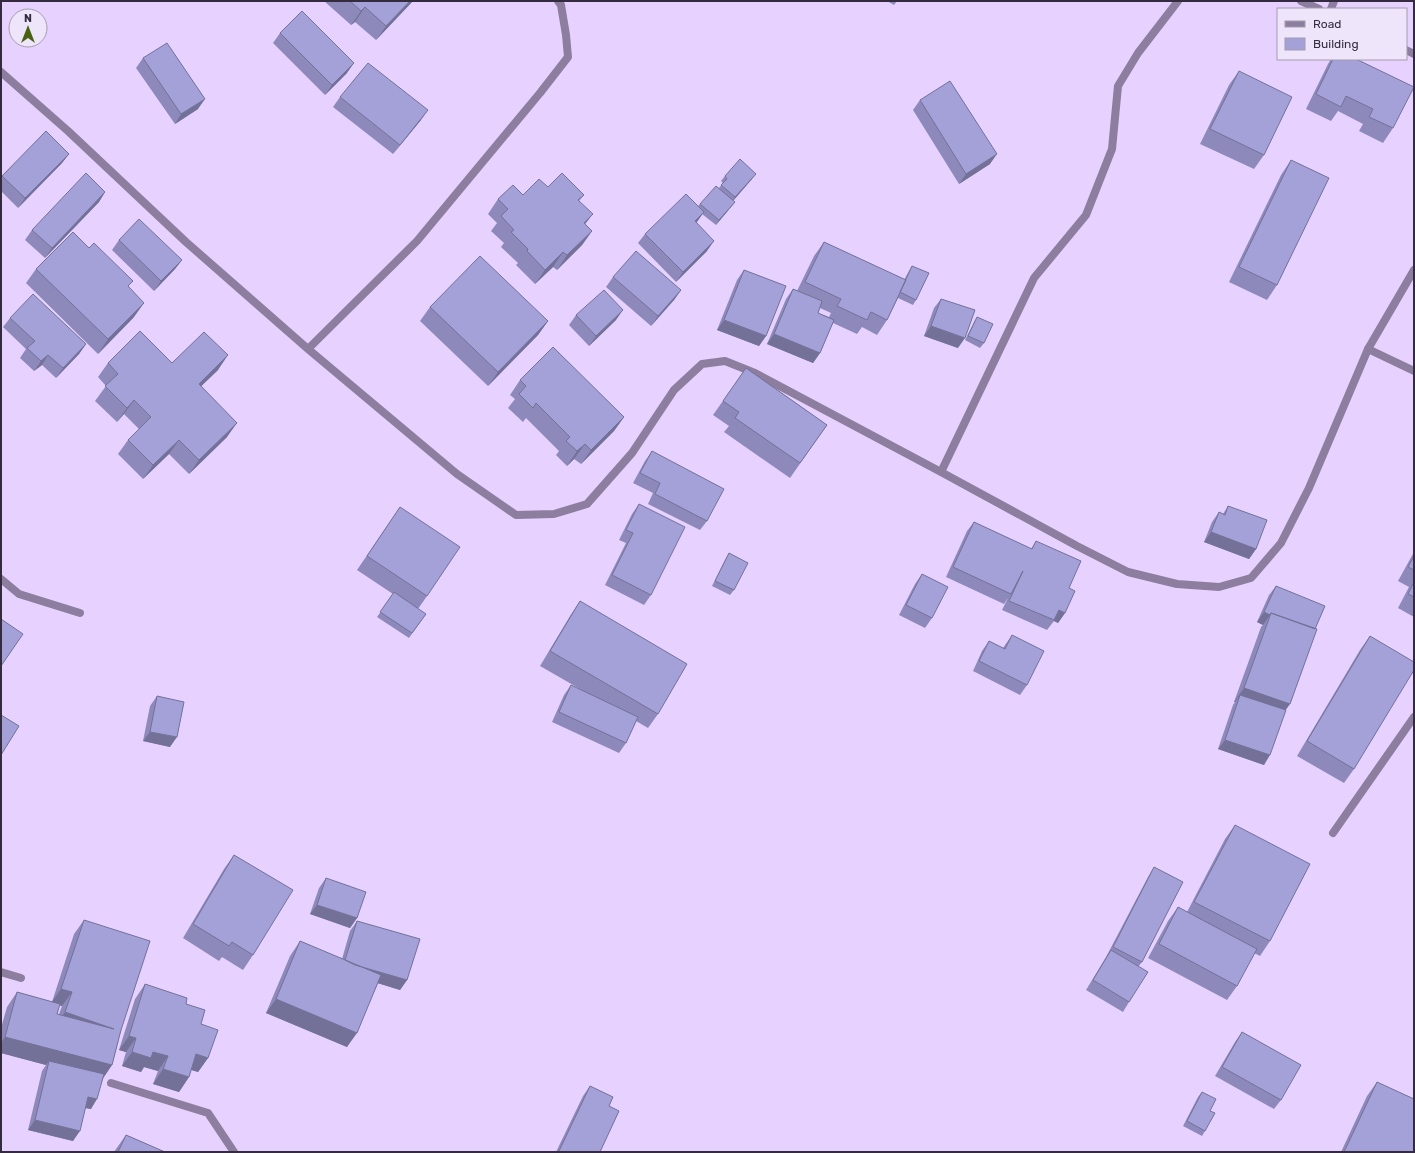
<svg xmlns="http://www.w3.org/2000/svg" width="1415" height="1153" font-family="Rubik,sans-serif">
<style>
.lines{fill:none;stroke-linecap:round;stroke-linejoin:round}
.service{stroke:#8d7d9e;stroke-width:8}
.minor{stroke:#8d7d9e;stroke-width:8}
.wall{fill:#8d8abb;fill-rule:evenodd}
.shaded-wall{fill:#737198}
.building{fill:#a4a1d9;stroke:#737198}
</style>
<rect width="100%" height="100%" fill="#e7d2ff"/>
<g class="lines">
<path class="service" d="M1368 349 1414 371"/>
<path class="minor" d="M1301 1 1319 9
M1331 9 1334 1
M1406 50 1414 54
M1 72 68 131 186 242 308 349 457 474 516 515 554 514 587 504 632 453 674 390 702 364 725 361 755 373 941 472 1077 546 1128 572 1177 584 1219 587 1251 578 1281 543 1309 488 1368 349 1414 270
M308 349 417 241 540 93 568 57 566 35 561 5 558 1
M941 472 1034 278 1086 215 1112 149 1118 86 1138 53 1178 1
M1 579 19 594 80 613
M1333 833 1414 717
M1 972 21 978
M111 1083 208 1113 234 1152"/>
</g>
<path class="wall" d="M324 1H413L376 40 355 22 351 25Z
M887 1H897L894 5Z
M280 33 347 73 325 95 273 43Z
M143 58 198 109 175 124 136 68Z
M1331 59H1356L1393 128 1383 143 1359 131 1363 124 1338 111 1331 121 1306 109 1328 64Z
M1239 71 1264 155 1254 169 1200 144 1229 85Z
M340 97 421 120 393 154 333 107Z
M920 100 990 164 959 184 913 110Z
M69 154 62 163 18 208 1 191V177L2 176Z
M1291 160 1277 285 1267 300 1229 282 1281 175Z
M725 176 752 179 733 201 735 202 731 207 716 225 702 214 696 222 707 251 676 282 638 243 645 234 698 206 700 204 719 188 723 183 721 181Z
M548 187 584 195 579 201 585 225 592 231 582 245 557 270 553 267 535 284 516 265 518 263 501 247 504 243 491 231 497 223 488 214 498 199 523 195Z
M105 192 99 202 45 258 25 240 32 230Z
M119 240 182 260 175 269 154 291 112 250Z
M824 242 904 280 909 271 912 266 916 300 913 305 898 298 887 320 877 335 862 327 857 334 833 323 820 353 813 363 767 344 786 299 793 289 797 291 814 256ZM820 308 831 313 829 317 818 313Z
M36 269 129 287 134 317 98 354 26 283Z
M744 270 766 336 759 346 717 330 737 280Z
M613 277 681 290 674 300 651 326 606 287Z
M941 299 958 348 924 336 934 308Z
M430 307 548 321 538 335 488 386 420 321Z
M576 315 616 320 589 346 569 325Z
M977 317 984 343 980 348 965 340 974 322Z
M10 318 86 344 79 354 56 378 42 365 34 371 20 358 26 349 3 327Z
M108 363H172L218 370 201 386 227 437 189 474 169 454 143 479 118 454 128 440 139 429 124 414 117 422 95 401 106 386 98 377Z
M746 368 827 425 790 478 724 432 729 426 713 415Z
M520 380 624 417 614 431 581 464 574 459 567 466 556 455 559 451 526 418 523 422 508 408 515 399 510 395Z
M652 451 707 521 700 530 648 504 653 493 633 483 645 461Z
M639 504 651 595 644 605 605 585 626 543 619 540 632 514Z
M1228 506 1256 549 1249 559 1204 542 1212 522 1219 512 1223 514Z
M400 507 427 596 418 609 426 614 409 638 377 617 393 594 357 570Z
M974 522 1031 549 1036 541 1069 588 1065 613 1058 623 1054 621 1047 630 1002 610 1008 598 1004 604 946 577 967 531Z
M1414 552V617L1398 608 1409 587 1398 581Z
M729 553 734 590 730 595 712 586 726 558Z
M922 574 932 618 925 628 899 615 915 584Z
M1276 586 1315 629 1285 710 1264 765 1218 749 1233 705 1235 702H1234L1261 627 1263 625 1257 622 1269 595Z
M580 601 658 714 648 728 636 721 626 743 619 753 552 722 564 695 571 685 587 693 540 666 570 616Z
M1012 635 1027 685 1020 695 973 671 982 651 989 641 1003 648Z
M1370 636 1354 769 1344 783 1297 756 1360 650Z
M157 696 170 747 143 741 150 706Z
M1235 825 1270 941 1260 956 1254 953 1237 986 1227 1000 1148 958 1168 921 1178 907 1187 912 1225 839Z
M234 855 253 955 243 970 222 957 219 961 183 938 224 869Z
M1154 867 1142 962 1138 967 1129 1002 1123 1012 1086 990 1106 957 1148 877Z
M326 878 357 918 350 928 310 914 319 888Z
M84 920 121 1030 112 1065 102 1079 91 1109 85 1108 73 1141 28 1130 42 1071 46 1065 1 1053V1028L7 1007 17 992 52 1002 74 934ZM59 1005 62 1006 59 1014H57Z
M357 921 407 980 400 990 378 983 347 1047 266 1013 290 956 300 941 342 959 350 931Z
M145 984 186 1004 201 1024 208 1058 198 1072 191 1070 189 1077 179 1092 153 1084 158 1071 144 1067 141 1072 122 1066 126 1052 119 1050 135 999Z
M1242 1032 1281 1100 1274 1109 1215 1076 1235 1042Z
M1377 1082 1414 1152H1341L1367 1096Z
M590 1086 609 1106 600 1152H556L583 1096Z
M1202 1092 1210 1111 1205 1131 1202 1136 1183 1126 1198 1097Z
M126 1135 165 1152H114L116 1149Z"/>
<path class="shaded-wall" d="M410 1H413L376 40 386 26Z
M365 7 355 22 351 25 361 11Z
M354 63 347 73 325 95 332 85Z
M205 99 198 109 175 124 181 114Z
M428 110 421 120 393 154 400 145Z
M69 154 62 163 18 208 25 198Z
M997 154 990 164 959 184 966 174Z
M756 174 752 179 732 202 735 197Z
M105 192 99 202 45 258 52 248Z
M735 202 731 207 716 225 719 220Z
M704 212 697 222 688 231 695 221Z
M593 214 582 228 584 223Z
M592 231 582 245 557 270 567 255Z
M714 241 707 251 676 282 683 272Z
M563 252 553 267 535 284 545 270Z
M182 260 175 269 154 291 161 281Z
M681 290 674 300 651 326 658 316Z
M144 303 134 317 98 354 108 339Z
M623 310 616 320 589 346 596 336Z
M724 320 766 336 759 346 717 330Z
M548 321 538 335 488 386 498 372Z
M931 326 965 338 958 348 924 336Z
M774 334 820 353 813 363 767 344Z
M86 344 79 354 56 378 63 368Z
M48 355 42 365 34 371 41 361Z
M228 355 218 370 189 398 199 384Z
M134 400 124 414 117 422 127 408Z
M624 417 614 431 581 464 591 450Z
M237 423 227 437 189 474 199 460Z
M179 440 169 454 143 479 153 465Z
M585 444 574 459 567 466 577 451Z
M1211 532 1256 549 1249 559 1204 542Z
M1059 610 1065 613 1058 623 1054 621Z
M1264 612 1270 615 1263 625 1257 622Z
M1244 688 1290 704 1280 718 1240 695 1235 702H1234Z
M150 732 177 737 170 747 143 741Z
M1225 740 1270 755 1264 765 1218 749Z
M317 905 357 918 350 928 310 914Z
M345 962 407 980 400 990 338 971Z
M61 989 72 992 62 1006 51 1003Z
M276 999 357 1033 347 1047 266 1013Z
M65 1012 114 1029 55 1027Z
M129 1036 136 1038 126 1052 119 1050Z
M5 1037 112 1065 102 1080 49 1061 46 1065 1 1053V1043Z
M132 1052H153L168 1056 158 1071 144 1067 141 1072 122 1066Z
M196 1054 208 1058 198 1072 186 1068Z
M163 1069 189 1077 179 1092 153 1084Z
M88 1097 97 1099 91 1109 81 1107Z
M35 1120 80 1131 73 1141 28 1130Z"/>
<path class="building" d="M350 1H410L386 26 365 7 361 11Z
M302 11 354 63 332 85 280 33Z
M167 43 205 99 181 114 143 58Z
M1333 59H1356L1414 87 1393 128 1369 117 1373 109 1346 96 1341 107 1316 94Z
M368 63 428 110 400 145 340 97Z
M1239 71 1292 97 1264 155 1210 129Z
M950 81 997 154 966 174 920 100Z
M46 131 69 154 25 198 2 176Z
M740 159 756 174 735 197 721 185 727 179 725 176Z
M1291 160 1329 178 1277 285 1239 267Z
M86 173 105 192 52 248 32 230Z
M562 173 584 195 578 200 593 214 584 223 592 231 567 255 563 252 545 270 527 251 528 249 511 232 514 230 501 216 508 209 498 199 513 185 523 195 539 179 548 187Z
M716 186 735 202 719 220 700 204Z
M686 194 704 212 695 221 714 241 683 272 645 234Z
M139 219 182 260 161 281 119 240Z
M73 232 89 248 94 243 133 281 128 286 144 303 108 339 36 269Z
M824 242 906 280 887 320 871 312 867 320 837 306 841 299 805 282Z
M636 251 681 290 658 316 613 277Z
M480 256 548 321 498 372 430 307Z
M912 266 929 273 916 300 900 292Z
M744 270 786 286 766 336 724 320Z
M793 289 822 301 818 313 834 320 820 353 774 334Z
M604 290 623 310 596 336 576 315Z
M33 294 86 344 63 368 48 355 41 361 27 348 35 341 10 318Z
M941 299 975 310 965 338 931 326Z
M977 317 993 324 984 343 968 336Z
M140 331 172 363 204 332 228 355 199 384 237 423 199 460 179 440 153 465 128 440 151 417 134 400 127 408 105 386 118 374 108 363Z
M553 347 624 417 591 450 585 444 577 451 566 441 570 437 536 403 533 408 519 394 526 386 520 380Z
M746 368 827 425 800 463 735 418 739 412 723 401Z
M652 451 724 489 707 521 655 494 660 483 640 473Z
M639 504 685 527 651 595 612 575 633 533 626 530Z
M1228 506 1267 520 1256 549 1211 532 1219 512 1225 515Z
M400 507 460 547 427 596 367 556Z
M974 522 1032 549 1036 541 1081 561 1069 588 1075 591 1065 613 1059 610 1054 620 1009 601 1023 571 1011 594 953 567Z
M729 553 748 563 734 590 715 581Z
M1414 556V570L1408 567Z
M922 574 948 587 932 618 906 605Z
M1414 582V597L1408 594Z
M1276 586 1325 606 1315 629 1271 613 1270 615 1264 612Z
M394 592 426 614 412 633 380 612Z
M580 601 687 664 658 714 550 651Z
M1271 613 1317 629 1290 704 1244 688Z
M1 619 23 634 1 666Z
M1012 635 1044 651 1027 685 979 661 989 641 1005 649Z
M1370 636 1414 662V670L1354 769 1307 741Z
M571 685 638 717 626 743 559 712Z
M1240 695 1286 710 1270 755 1225 740Z
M157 696 184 702 177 737 150 732Z
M1 715 19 726 1 755Z
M1235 825 1310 864 1270 941 1194 902Z
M234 855 293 890 253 955 232 942 229 946 193 924Z
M1154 867 1183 882 1142 962 1113 947Z
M326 878 366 892 357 918 317 905Z
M1178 907 1257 949 1237 986 1159 944Z
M84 920 150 941 121 1030 112 1065 5 1037 17 992 60 1004 57 1014 114 1029 65 1012 72 992 61 989Z
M357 921 420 939 407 980 355 965 345 960Z
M300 941 381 975 357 1033 276 999Z
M1111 950 1148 972 1129 1002 1093 980Z
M145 984 187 998 186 1004 205 1010 201 1024 218 1030 208 1058 196 1054 189 1077 163 1069 168 1056 153 1052 151 1058 132 1052 136 1038 129 1036Z
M1242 1032 1301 1065 1281 1100 1222 1067Z
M49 1061 104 1074 97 1099 88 1097 80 1131 35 1120Z
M1377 1082 1414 1099V1152H1344Z
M590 1086 613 1097 609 1106 619 1111 600 1152H561L559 1151Z
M1202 1092 1216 1099 1210 1111 1215 1113 1205 1131 1187 1121Z
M126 1135 165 1152H118Z"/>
<rect width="1415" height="1153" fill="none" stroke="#352b40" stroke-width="4"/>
<rect x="1277" y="8" width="130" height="52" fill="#efe5fb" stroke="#a59bb0"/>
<rect x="1285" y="21" width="20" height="6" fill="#8d7d9e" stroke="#a59bb0"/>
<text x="1313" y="28" font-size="12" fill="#352b40">Road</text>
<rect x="1285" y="38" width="20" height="12" fill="#a4a1d9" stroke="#a59bb0"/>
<text x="1313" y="48" font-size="12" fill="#352b40">Building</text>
<g transform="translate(28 28)"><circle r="19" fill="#efe5fb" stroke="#a59bb0"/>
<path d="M0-3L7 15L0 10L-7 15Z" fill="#486212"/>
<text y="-6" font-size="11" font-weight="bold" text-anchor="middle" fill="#352b40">N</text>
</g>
</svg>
